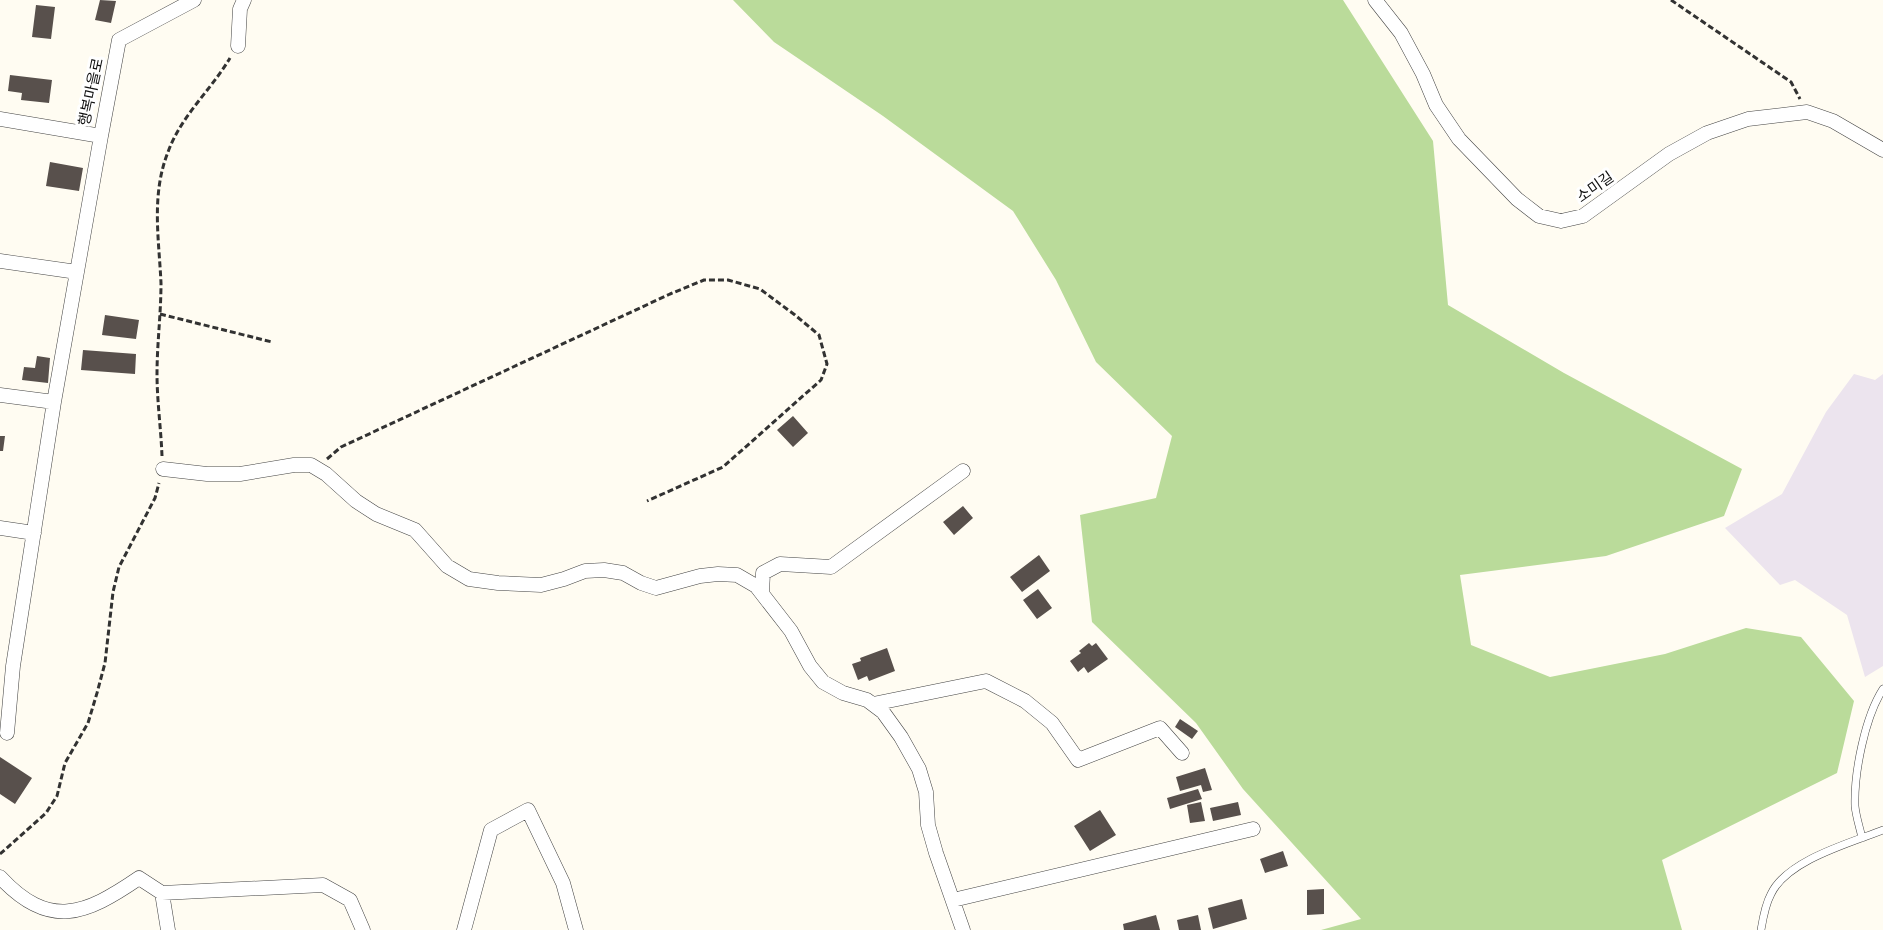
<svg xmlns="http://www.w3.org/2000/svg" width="1883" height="930" font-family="Bitter,'Noto Sans KR',serif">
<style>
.industrial{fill:#ece4ee}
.forest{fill:#badb9a}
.building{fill:#58504c}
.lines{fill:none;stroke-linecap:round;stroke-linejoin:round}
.lane-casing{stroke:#434343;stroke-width:8}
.street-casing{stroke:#434343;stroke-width:15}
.path{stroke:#323232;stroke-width:3;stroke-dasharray:6 3;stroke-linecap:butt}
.lane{stroke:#fff;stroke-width:7}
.street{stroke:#fff;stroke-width:14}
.labels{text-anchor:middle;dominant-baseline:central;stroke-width:6;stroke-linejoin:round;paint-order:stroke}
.street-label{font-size:15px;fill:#101010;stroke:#fff}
</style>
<rect width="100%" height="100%" fill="#fffcf2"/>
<path class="industrial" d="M1854 374 1875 380 1883 374V666L1865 677 1847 615 1795 580 1780 585 1725 528 1782 494 1826 412Z"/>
<path class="forest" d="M733 0H1343L1433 141 1448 305 1564 373 1742 469 1724 516 1606 556 1460 575 1471 645 1550 677 1665 654 1746 628 1801 637 1854 701 1837 773 1662 860 1682 930H1321L1361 919 1243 789 1196 723 1092 622 1080 515 1156 498 1172 436 1096 362 1056 280 1013 211 883 116 774 42Z"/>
<path class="building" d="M100 0 116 1 111 23 95 20Z
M36 5 55 7 51 39 32 37Z
M10 75 52 80 49 103 21 100 22 93 8 91Z
M50 162 83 168 79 191 46 186Z
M105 315 139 320 136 339 102 335Z
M83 350 136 354 135 374 81 370Z
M37 356 50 358 48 383 22 380 24 367 35 368Z
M793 416 808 433 793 447 777 430Z
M0 436H5L3 451H0Z
M963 506 973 518 954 535 943 522Z
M1039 555 1050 571 1022 592 1010 577Z
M1038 589 1052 608 1037 619 1023 600Z
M1089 643 1092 646 1096 643 1108 659 1088 673 1084 667 1078 672 1070 661 1081 653 1079 651Z
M887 648 895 671 869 681 867 676 858 680 852 664 861 661 860 658Z
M1180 719 1198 731 1192 739 1175 727Z
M0 757 32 778 15 804 0 794Z
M1205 768 1212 790 1203 792 1201 785 1180 791 1176 777Z
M1198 789 1202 799 1170 809 1167 798Z
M1201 802 1205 821 1190 823 1187 805Z
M1238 802 1241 815 1213 821 1210 808Z
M1100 810 1116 835 1090 851 1074 826Z
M1283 851 1288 866 1265 873 1260 859Z
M1324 889V914L1307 915V890Z
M1242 899 1247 919 1213 929 1208 908Z
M1156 915 1160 930H1124L1123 924Z
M1198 915 1201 930H1179L1177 920Z"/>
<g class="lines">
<defs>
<path id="lane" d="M1862 838C1860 828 1856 817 1855 806 1854 772 1865 717 1883 689
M1761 930C1763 918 1765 905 1771 894 1787 860 1850 843 1883 830"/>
<path id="street" d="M1375 0 1401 33 1423 74 1436 105 1459 139 1517 199 1539 216 1561 221 1583 216 1669 154 1707 133 1748 119 1807 112 1833 121 1883 150
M238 46 240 9 244 0
M0 119 101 136 119 40 194 0
M0 261 77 272
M0 395 54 402
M163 469 207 474H240L294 465H311L326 474 356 501 376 514 415 530 447 566 469 579 498 583 541 585 564 579 585 571 604 570 623 573 641 583 656 588 700 576 718 574 737 575 756 586 791 631 810 666 823 682 843 693 867 700 883 712 901 737 919 769 926 792 928 825 936 853 963 930
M0 528 34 533
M762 593 763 573 780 564 831 567 963 471
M873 704 986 681 1025 701 1052 723 1078 760 1160 728 1182 753
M7 733 13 666 54 402 101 136
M0 877C49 930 85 915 139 878L162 893 168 930
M162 893 323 885 350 900 363 930
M953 900 1253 829
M464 930 491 830 528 810 563 883 576 930"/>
</defs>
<use href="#lane" class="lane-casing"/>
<use href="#street" class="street-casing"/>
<path class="path" d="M1671 0 1791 82 1800 99
M160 314 272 342
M162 456C161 429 157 401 157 374 157 344 161 314 161 283 159 239 151 195 168 152 181 116 211 90 230 58
M327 459 341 447 670 294 704 280H728L760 289 795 315 819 335 827 364 821 380 723 467 647 501
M0 854 46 813 57 796 65 763 88 723 97 693 105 663 113 592 119 567 155 498 159 483"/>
<use href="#lane" class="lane"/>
<use href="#street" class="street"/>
</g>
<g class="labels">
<g class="street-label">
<text transform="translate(91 92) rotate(-78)">행복마을로</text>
<text transform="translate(1595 187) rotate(-35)">소미길</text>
</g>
</g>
</svg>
